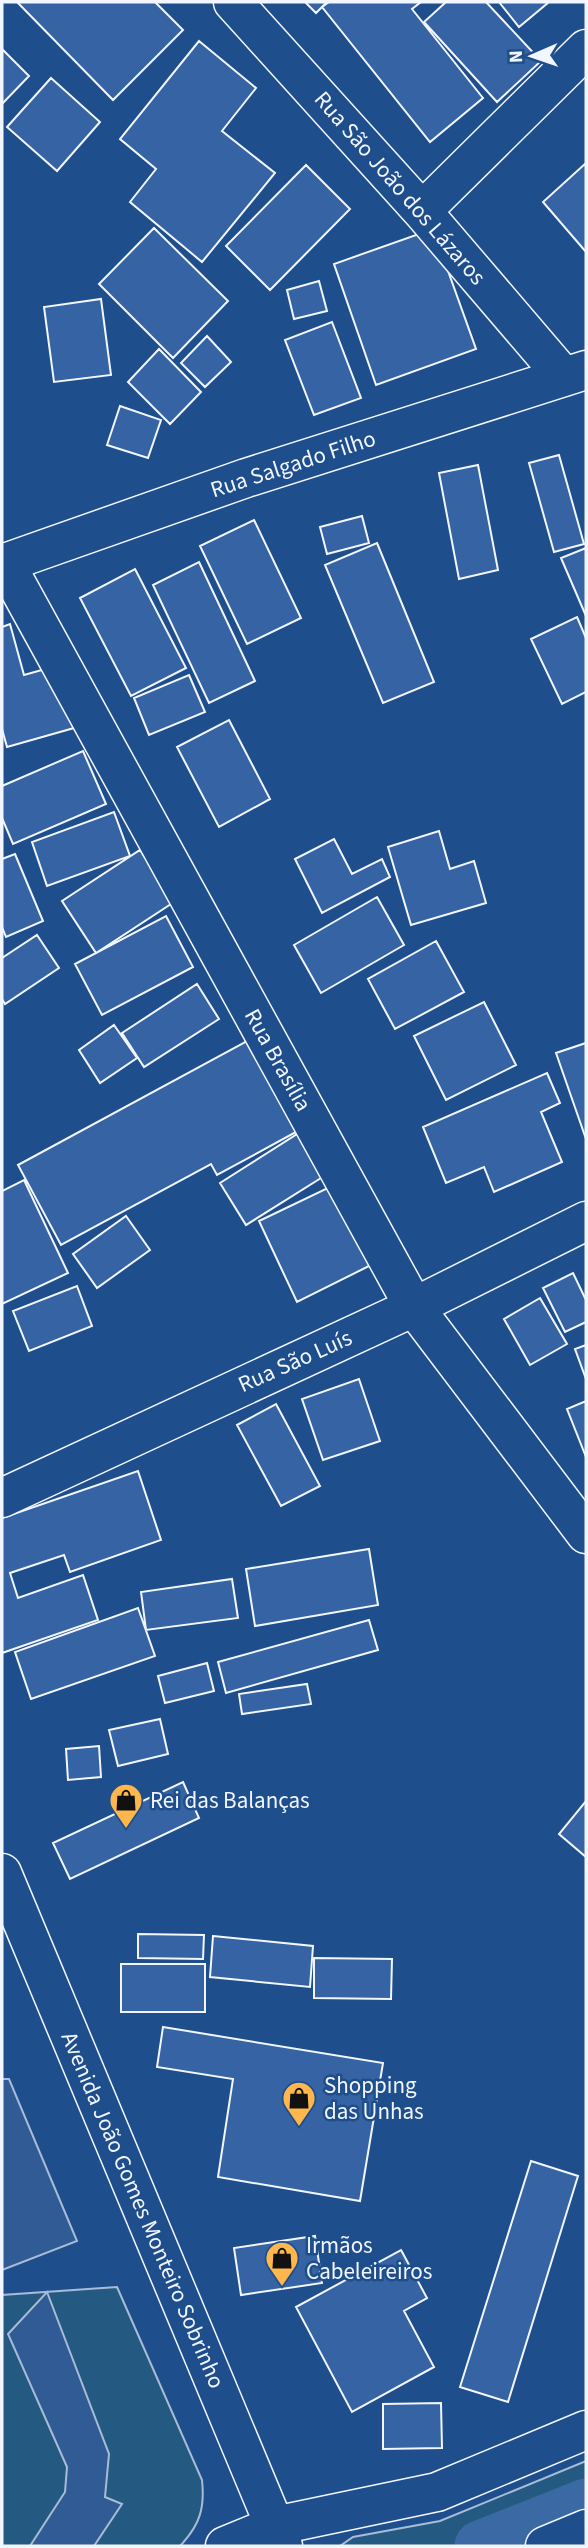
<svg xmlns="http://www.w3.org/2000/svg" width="588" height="2548" font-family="'Source Sans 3',sans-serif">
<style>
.green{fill:#245a82;stroke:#a8bbd7;stroke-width:2}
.parking{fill:#305b95;stroke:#a8bbd7;stroke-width:2}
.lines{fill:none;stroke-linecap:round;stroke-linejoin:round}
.canal{stroke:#3b69a3;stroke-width:51}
.building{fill:#3563a3;stroke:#f2f6ff;stroke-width:2}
.minor-casing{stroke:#f2f6ff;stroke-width:41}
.major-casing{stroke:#f2f6ff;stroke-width:41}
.minor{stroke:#1f4e8c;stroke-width:38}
.major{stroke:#1f4e8c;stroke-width:38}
.labels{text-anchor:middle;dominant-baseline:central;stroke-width:5;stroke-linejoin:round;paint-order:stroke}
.street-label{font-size:23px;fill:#f2f6ff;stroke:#1f4e8c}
.poi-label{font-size:23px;fill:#f2f6ff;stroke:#1f4e8c;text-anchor:start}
</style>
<rect width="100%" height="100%" fill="#1f4e8c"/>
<path class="green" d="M117 2287 202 2480C205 2508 200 2525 180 2546H2V2295Z
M586 2461V2527L537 2546H340L353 2537 440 2521Z"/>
<path class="parking" d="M2 2079H9L77 2241 2 2270Z
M47 2292 109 2454 105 2497 122 2504 94 2546H30L65 2492 67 2467 8 2334Z"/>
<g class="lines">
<path class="canal" d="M480 2546 586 2504"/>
</g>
<path class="building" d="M17 2H155L183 30 113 100Z
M305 2H327L316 13Z
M329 2H421L412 9 483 98 430 142 322 7Z
M446 2H486L541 61 497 102 424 22Z
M499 2H549L519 27Z
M199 41 256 88 222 131 275 173 202 262 130 202 156 169 120 139Z
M2 49 29 76 2 104Z
M51 78 100 122 57 171 7 127Z
M586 163V252L543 202Z
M306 165 350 209 270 290 226 246Z
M154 228 228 301 173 358 99 284Z
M433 229 476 349 376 385 334 264Z
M319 281 327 311 294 319 287 290Z
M101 299 111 375 54 382 44 307Z
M332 322 361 398 314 415 285 340Z
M207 336 231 362 205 387 181 363Z
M159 349 201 392 170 424 128 382Z
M120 406 161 420 148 458 107 445Z
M559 455 584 544 554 552 529 463Z
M478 465 498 570 459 579 439 473Z
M362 516 369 543 327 554 320 527Z
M254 520 301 618 247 644 200 546Z
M377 543 434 682 383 703 325 565Z
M586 548V616L561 558Z
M199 562 255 681 209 703 153 585Z
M135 569 186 668 131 696 80 598Z
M577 617 586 638V692L562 704 531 639Z
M10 624 24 675 56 666 74 728 7 747 2 729V627Z
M189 675 205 712 149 735 134 698Z
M229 720 270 799 219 827 177 747Z
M83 751 106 804 13 844 2 818V786Z
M114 812 130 856 47 886 32 842Z
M439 831 450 869 474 861 486 903 411 925 388 847Z
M334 839 352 874 382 859 390 877 322 913 295 859Z
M140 850 174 902 96 953 62 901Z
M15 854 43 921 6 937 2 927V859Z
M377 897 404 945 321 993 294 945Z
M166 916 193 967 102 1015 75 964Z
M37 935 59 968 5 1004 2 999V958Z
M436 941 464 992 395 1029 368 979Z
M197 984 219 1019 144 1067 122 1033Z
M484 1002 516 1065 446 1100 414 1036Z
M114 1025 137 1058 100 1083 79 1050Z
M247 1041 296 1132 217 1175 211 1164 61 1245 18 1165Z
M586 1043V1139L556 1053Z
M547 1073 560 1103 541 1112 562 1162 494 1192 484 1167 446 1183 423 1127Z
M302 1131 329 1173 246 1225 220 1183Z
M24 1180 68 1273 2 1304V1191Z
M334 1185 373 1264 297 1302 259 1221Z
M126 1216 150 1250 97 1288 73 1254Z
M573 1273 586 1300V1322L565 1332 543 1288Z
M77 1286 92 1326 29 1351 13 1311Z
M540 1298 567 1344 530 1365 504 1319Z
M586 1345V1379L575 1349Z
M359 1379 380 1441 323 1460 302 1399Z
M586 1401V1457L567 1409Z
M276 1404 320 1486 281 1506 237 1425Z
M138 1471 161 1540 70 1572 64 1555 10 1573 18 1598 83 1575 98 1620 2 1653V1518Z
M369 1549 378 1605 255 1626 246 1569Z
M232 1579 238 1618 146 1630 141 1592Z
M138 1608 155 1656 31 1699 15 1652Z
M369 1620 378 1650 226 1693 218 1662Z
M207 1663 214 1691 165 1703 158 1676Z
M307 1684 311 1704 242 1714 239 1694Z
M160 1719 168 1754 118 1766 109 1730Z
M99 1746 101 1777 68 1780 66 1749Z
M183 1782 199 1818 70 1879 53 1843Z
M586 1801V1857L559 1834Z
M138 1934 204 1935 203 1959 138 1958Z
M213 1936 313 1946 310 1987 210 1977Z
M314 1958 392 1959 391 1999 314 1998Z
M121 1964H205V2012H121Z
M163 2027 383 2063 360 2201 218 2177 233 2079 157 2067Z
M531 2161 578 2176 508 2402 460 2387Z
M315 2236 322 2283 241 2295 234 2248Z
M401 2250 427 2298 404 2311 434 2367 352 2412 296 2307Z
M441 2403 442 2448 383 2449V2404Z"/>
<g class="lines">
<defs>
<path id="minor" d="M233 2 422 211 564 377
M422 211 586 49
M5 563 414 1307 586 1534
M2 564 246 478 586 370
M2 1498 414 1307 586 1221
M225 2546 274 2526 437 2492 586 2430
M545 2546 586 2529"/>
<path id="major" d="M2 1873 283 2546"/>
</defs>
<use href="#minor" class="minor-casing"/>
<use href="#major" class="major-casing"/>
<use href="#minor" class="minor"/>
<use href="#major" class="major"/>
</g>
<defs>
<symbol id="shop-pin" viewBox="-11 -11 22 30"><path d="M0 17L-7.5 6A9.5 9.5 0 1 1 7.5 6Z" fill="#ffb74d" stroke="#1f4e8c"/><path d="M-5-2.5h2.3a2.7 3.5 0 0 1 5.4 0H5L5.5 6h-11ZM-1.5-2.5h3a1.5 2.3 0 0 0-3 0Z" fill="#111"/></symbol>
</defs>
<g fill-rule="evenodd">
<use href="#shop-pin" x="107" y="1781" width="38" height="52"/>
<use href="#shop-pin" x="280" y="2079" width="38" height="52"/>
<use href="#shop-pin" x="263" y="2239" width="38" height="52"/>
</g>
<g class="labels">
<g class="street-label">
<text transform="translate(400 188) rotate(49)">Rua São João dos Lázaros</text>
<text transform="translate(293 464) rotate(-18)">Rua Salgado Filho</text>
<text transform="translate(278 1060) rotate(61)">Rua Brasília</text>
<text transform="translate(295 1361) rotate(-24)">Rua São Luís</text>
<text transform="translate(143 2210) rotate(67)">Avenida João Gomes Monteiro Sobrinho</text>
</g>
<g class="poi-label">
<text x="150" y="1800">Rei das Balanças</text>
<text x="324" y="2085">Shopping<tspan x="324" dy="26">das Unhas</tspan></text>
<text x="306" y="2245">Irmãos<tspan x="306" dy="26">Cabeleireiros</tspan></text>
</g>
</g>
<rect width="588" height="2548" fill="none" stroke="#f2f6ff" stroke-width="7"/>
<g transform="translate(532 56) rotate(268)" stroke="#1f4e8c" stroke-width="5" paint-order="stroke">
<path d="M0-5L12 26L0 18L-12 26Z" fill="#f2f6ff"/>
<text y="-10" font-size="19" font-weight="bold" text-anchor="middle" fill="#f2f6ff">N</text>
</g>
</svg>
